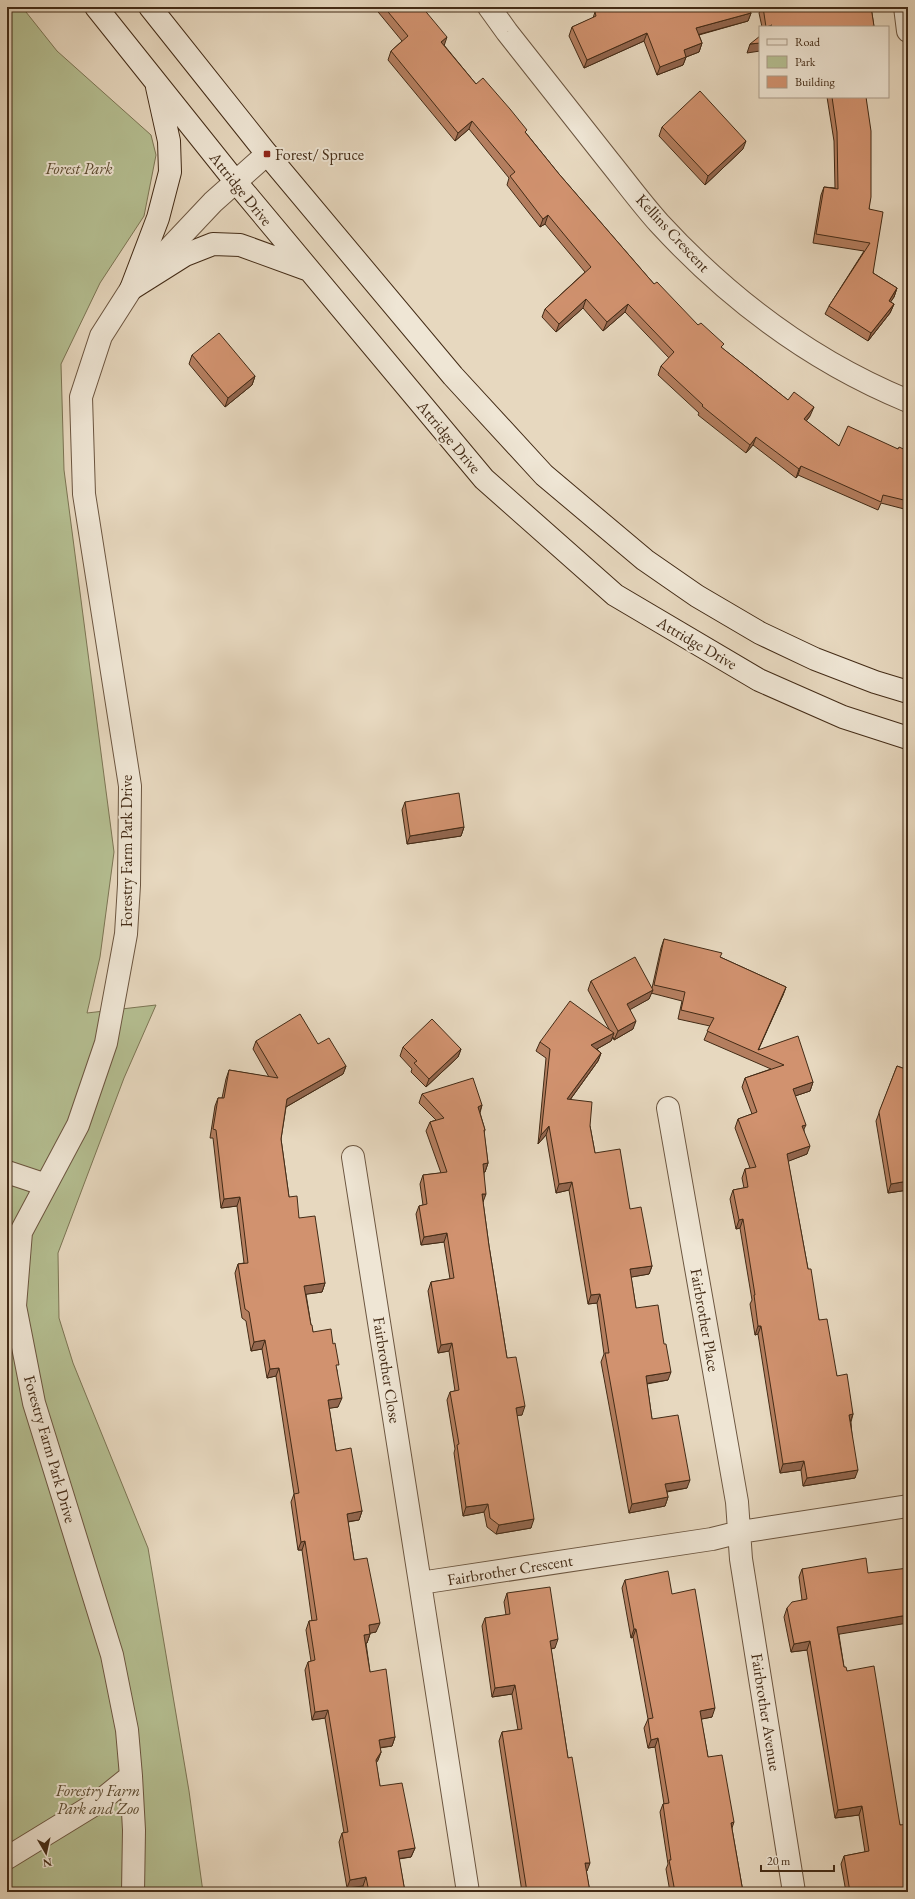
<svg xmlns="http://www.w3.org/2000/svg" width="915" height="1899" font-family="'EB Garamond',serif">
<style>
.green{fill:#b5bf92;stroke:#7c7554}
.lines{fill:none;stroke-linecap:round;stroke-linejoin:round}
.minor-casing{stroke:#6c5640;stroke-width:24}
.secondary-casing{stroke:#432b16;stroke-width:24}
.minor{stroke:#efe6d5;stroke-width:22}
.secondary{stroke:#efe6d5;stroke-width:22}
.wall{fill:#b47e5f;stroke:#432b16}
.shaded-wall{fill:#92664e;stroke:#432b16}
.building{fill:#d1926f;stroke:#432b16}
.poi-dot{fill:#8f2418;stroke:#efe6d5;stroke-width:1.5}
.labels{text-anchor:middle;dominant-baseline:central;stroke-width:4;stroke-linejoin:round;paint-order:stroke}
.poi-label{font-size:16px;fill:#432b16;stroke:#efe6d5;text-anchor:start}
.park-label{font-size:16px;font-style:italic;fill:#5a492f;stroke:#efe6d5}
.street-label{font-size:16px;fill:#432b16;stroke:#efe6d5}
</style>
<rect width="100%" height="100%" fill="#e7d8bf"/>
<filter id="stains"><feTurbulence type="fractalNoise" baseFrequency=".005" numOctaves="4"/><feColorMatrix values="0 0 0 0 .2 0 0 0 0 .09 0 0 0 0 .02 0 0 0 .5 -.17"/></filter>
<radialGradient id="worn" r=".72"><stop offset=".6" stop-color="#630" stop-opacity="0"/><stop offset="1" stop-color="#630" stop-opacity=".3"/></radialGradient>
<path class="green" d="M7 7H22L57 51 151 135 156 155 144 216 100 283 61 364 64 470 114 852 100 957 87 1013 156 1005 124 1078 58 1253 59 1318 73 1363 148 1548 189 1791 203 1892H7Z"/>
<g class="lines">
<defs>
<path id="minor" d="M489 7 507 32C541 75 574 117 608 160 625 181 641 203 659 223 729 299 813 362 908 401
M905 7 908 31
M668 1108 737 1502 741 1559 794 1892
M353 1157 420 1583
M7 1172 46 1185
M7 1858 100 1801 131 1776
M133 1892 134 1830 131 1776 127 1730 112 1655 34 1403 15 1306 21 1232 78 1125 106 1043 126 934 129 885 130 786 84 494 81 397 101 336 131 289 213 202 267 154
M468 1892 420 1583 712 1539 740 1532 908 1506"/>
<path id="secondary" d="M96 7 235 181 484 479 615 595 759 680 843 717 908 738
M150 7 267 154 453 376 544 475 645 560 697 596 760 633 815 659 875 682 908 692
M131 289 158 218 170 172 169 141 157 87
M131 289 185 255 213 244 240 245 306 269"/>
</defs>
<use href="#minor" class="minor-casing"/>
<use href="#secondary" class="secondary-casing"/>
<use href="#minor" class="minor"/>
<use href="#secondary" class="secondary"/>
</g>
<path class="wall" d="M374 7H422L444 45 476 84 526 133 559 174 654 284 722 348 788 400 810 416 806 421 839 446 898 449 908 451V510L881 503 878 510 798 475 796 478 753 445 746 453 698 415 699 413 658 375 661 366 669 358 625 312 603 331 583 308 556 332 542 317 545 309 585 272 545 224 540 227 507 185 509 178 469 129 455 141 388 60 391 51 402 41Z
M762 7H871L874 27H762L759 13Z
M627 8 661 11 751 13 748 21 699 35 702 43 699 52 686 57 683 65 657 75 644 41 584 68 569 36 572 27 593 18 595 12Z
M827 97H866L869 209 873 273 897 288 894 297 890 302 894 304 890 313 868 341 825 314 829 306 864 251 813 243 821 195 824 187 835 188 834 141Z
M662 127 743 149 705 185 659 136Z
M192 355 255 376 252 385 225 407 189 364Z
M405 802 464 827 461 836 407 844 402 810Z
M664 939 720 957 786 987 783 995 758 1049 813 1082 810 1091 795 1096 804 1130 807 1154 788 1161 808 1269 819 1320 837 1376 853 1414 851 1422 855 1478 803 1486 801 1470 780 1473 758 1334 755 1335 750 1304 752 1300 740 1228 736 1229 730 1199 733 1190 744 1188 742 1178 745 1169 750 1168 735 1128 738 1119 752 1114 742 1087 745 1078 771 1069 704 1040 710 1026 678 1019 682 1001 651 993 649 999 630 1009 633 1029 614 1040 613 1037 611 1041 597 1049 601 1053 598 1061 570 1100 590 1126 595 1153 630 1209 652 1266 649 1274 631 1277 636 1308 668 1380 647 1384 652 1419 687 1488 667 1492 668 1497 665 1506 629 1513 601 1362 604 1354 597 1303 588 1304 569 1190 556 1193 546 1135 538 1144 546 1058 536 1051 540 1042 609 1029 588 990 591 981 652 988 661 948Z
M256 1041 318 1044 346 1066 343 1074 286 1107 281 1139 289 1197 299 1218 325 1283 322 1292 306 1294 311 1325 313 1332 337 1370 338 1407 329 1408 336 1451 362 1511 359 1520 348 1522 354 1560 376 1632 370 1633V1634L367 1643H366L370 1672 395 1737 392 1746 380 1748 381 1752 378 1760 376 1763 380 1786 415 1848 411 1857 399 1859 405 1892H364L363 1886 347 1888 339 1842 342 1833H344L325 1718 312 1720 305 1670 308 1662 311 1661 306 1630 309 1621H312L302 1550H298L291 1502 294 1494 276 1376 267 1378 262 1349 251 1351 246 1321 242 1318 235 1273 238 1264 244 1263 237 1206 221 1208 213 1138H210L215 1106 218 1098H222L226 1079 229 1070 269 1077 253 1049Z
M403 1047 461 1049 458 1057 426 1087 411 1072 412 1069 400 1056Z
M897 1066 908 1070V1194V1190L888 1193 876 1121Z
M422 1094 482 1105 480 1113 485 1130 484 1133 488 1163 485 1172H484L483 1202 489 1246 507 1358 522 1415H517L531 1528 496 1534 487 1527 484 1512 463 1516 454 1453 455 1449 447 1400 450 1392 455 1391 449 1351 438 1353 428 1291 431 1282 450 1279 444 1242 421 1245 416 1214 419 1206 423 1205 420 1184 423 1175 441 1173 426 1131 430 1122 436 1120 419 1103Z
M802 1569 868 1573 839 1635 844 1667 847 1671 900 1825 908 1827V1882H906L907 1892H846L841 1864 844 1856 865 1852 859 1815 835 1818 807 1650 791 1652 784 1617 787 1608 802 1600 799 1577Z
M625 1580 672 1594 712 1717 701 1719 708 1757 732 1829 743 1892H670L666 1869 668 1864 660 1812 663 1804H664L655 1747 648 1748 644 1728 648 1719 633 1637 631 1638 622 1588Z
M507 1593 555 1648 551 1649 568 1758 587 1871H586L590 1892H522L499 1741 502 1732 518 1730 512 1694 492 1697 482 1626 485 1618 506 1615 504 1602Z"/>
<path class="shaded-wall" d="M751 13 748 21 693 36 696 28Z
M647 33 644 41 584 68 587 60Z
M447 37 444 46 441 42Z
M702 43 699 52 686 57 683 65 657 75 660 67 684 50Z
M760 43V51L747 53 750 44Z
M472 121 469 129 455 141 458 133Z
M746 141 743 149 705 185 708 176Z
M548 215 545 224 540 227 543 219Z
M897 288 894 297 886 309 889 301Z
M586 299 583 308 556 332 559 324Z
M628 304 625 312 603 331 607 322Z
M894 304 890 313 868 341 871 333Z
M255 376 252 385 225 407 228 398Z
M814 407 810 416 801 428 804 419Z
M756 437 753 445 746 453 750 445Z
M801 466 798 475 796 478 799 469Z
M464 827 461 836 407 844 410 836Z
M786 987 783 995 757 1053 758 1050Z
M653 990 649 999 624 1013 627 1004Z
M636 1021 633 1029 614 1040 618 1031Z
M614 1033 611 1041 588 1054 591 1045Z
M461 1049 458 1057 426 1087 429 1079Z
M601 1053 598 1061 564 1108 567 1099Z
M346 1066 343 1074 284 1108 287 1099Z
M813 1082 810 1091 789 1098 793 1089Z
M482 1105 479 1114 478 1107Z
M806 1125 802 1133V1126Z
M549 1126 546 1135 538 1144 541 1135Z
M810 1146 807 1154 784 1163 787 1154Z
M488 1163 485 1172H479L483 1164Z
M908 1181V1190L888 1193 891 1184Z
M572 1182 569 1190 556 1193 559 1184Z
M482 1194H486L483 1202Z
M240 1197 237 1206 221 1208 224 1199Z
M743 1219 740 1228 736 1229 739 1220Z
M447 1233 444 1242 421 1245 424 1237Z
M652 1266 649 1274 626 1278 630 1269Z
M325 1283 322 1292 301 1295 304 1286Z
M600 1294 597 1303 588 1304 591 1295Z
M758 1326H761L758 1334 755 1335Z
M265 1340 262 1349 251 1351 254 1342Z
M452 1343 449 1351 438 1353 441 1345Z
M279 1368 276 1376 267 1378 270 1369Z
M671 1372 668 1380 643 1384 646 1376Z
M342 1398 338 1407 325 1409 328 1400Z
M525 1406 522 1415 513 1416 516 1408Z
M853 1414 850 1422 849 1415Z
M804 1461 801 1470 780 1473 783 1464Z
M858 1470 855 1478 803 1486 807 1478Z
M690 1480 687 1488 662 1492 665 1484Z
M668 1497 665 1506 629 1513 632 1504Z
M488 1504 484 1512 463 1516 466 1507Z
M362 1511 359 1520 344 1522 347 1514Z
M534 1519 531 1528 496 1534 499 1525Z
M305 1541 302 1550H298L301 1542Z
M908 1615V1623L834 1635 837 1627Z
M380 1623 376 1632 366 1634 369 1625Z
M634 1629H636L633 1637 631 1638Z
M370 1634 367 1643 361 1644 364 1635Z
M558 1639 555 1648 547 1649 550 1641Z
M810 1641 807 1650 791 1652 794 1644Z
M515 1685 512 1694 492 1697 495 1688Z
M715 1708 712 1717 697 1720 700 1711Z
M328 1710 325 1718 312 1720 315 1712Z
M395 1737 392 1746 376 1748 379 1740Z
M658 1738 655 1747 648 1748 651 1740Z
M381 1752 378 1760 373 1768 376 1760Z
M862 1806 859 1815 835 1818 838 1810Z
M734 1822 731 1831V1823Z
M415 1848 411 1857 395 1859 398 1851Z
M585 1863H590L587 1871 582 1872Z
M904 1874H908V1882L901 1883Z
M366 1877 363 1886 347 1888 350 1880Z"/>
<path class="building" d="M384 7H422L447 37 441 42 476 84 483 78 510 109 527 130 525 132 559 174 654 284 657 282 698 325 701 323 724 344 721 347 788 400 794 392 814 407 804 419 839 446 848 426 898 449 899 447 908 451V501L883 495 881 502 801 466 799 469 756 437 750 445 702 406 703 405 661 366 674 352 628 304 607 322 586 299 559 324 545 309 591 267 548 215 543 219 510 176 515 172 472 121 458 133 391 51 408 36Z
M606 7H627V8L630 7H660L661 11 671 7H749L751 13 696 28 702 43 684 50 686 57 660 67 647 33 587 60 572 27 596 16 595 12Z
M763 7H871L874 26 869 27H769L772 25 766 27Z
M760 36V43L750 44Z
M700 91 746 141 708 176 662 127Z
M832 97H866L871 131V197L869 209 883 212 873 273 897 288 889 301 894 304 871 333 829 306 870 243 816 234 824 187 838 189 837 132Z
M219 333 255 376 228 398 192 355Z
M459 793 464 827 410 836 405 802Z
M664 939 722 953 720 957 786 987 758 1050 798 1036 813 1082 793 1089 806 1125 802 1126 810 1146 787 1154 808 1269H811L819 1320 827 1319 837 1376 847 1374 853 1414 849 1415 858 1470 807 1478 804 1461 783 1464 761 1326H758L754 1295H755L743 1219 739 1220 733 1190 748 1187 745 1169 756 1167 738 1119 757 1112 745 1078 784 1065 707 1031 714 1018 681 1010 685 992 654 985Z
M635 957 653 990 627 1004 636 1021 618 1031 591 981Z
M570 1001 614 1033 591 1045 601 1053 567 1099 592 1102 590 1126 595 1153 620 1149 630 1209 641 1207 652 1266 630 1269 636 1308 658 1305 664 1344H666L671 1372 646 1376 652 1419 678 1415 690 1480 665 1484 668 1497 632 1504 605 1353H609L600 1294 591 1295 572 1182 559 1184 549 1126 541 1135 550 1049 540 1042Z
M300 1014 318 1044 329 1038 346 1066 287 1099 281 1139 289 1197 297 1196 299 1218 315 1216 325 1283 304 1286 311 1325H312L313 1332 331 1329 333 1344 335 1343 339 1365H336L342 1398 328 1400 336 1451 351 1448 362 1511 347 1514 354 1560 367 1558 380 1623 369 1625 370 1634 364 1635 370 1672 386 1669 395 1737 379 1740 381 1752 376 1760 380 1786 402 1783 415 1848 398 1851 405 1892H369L366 1877 350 1880 342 1833 348 1832 328 1710 315 1712 308 1662 315 1660 309 1621 317 1620 305 1541 301 1542 294 1494 299 1493 279 1368 270 1369 265 1340 254 1342 249 1312 245 1309 238 1264 248 1263 240 1197 224 1199 216 1130 213 1129 218 1098H224L229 1070 278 1078 256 1041Z
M432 1019 461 1049 429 1079 414 1063 417 1061 403 1047Z
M897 1066 908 1070V1181L891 1184 879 1112Z
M473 1078 482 1105 478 1107 485 1130H484L488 1163 483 1164 486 1194H482L489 1246 507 1358 516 1357 525 1406 516 1408 534 1519 499 1525 490 1518 488 1504 466 1507 457 1445 459 1444 450 1392 459 1390 452 1343 441 1345 431 1282 454 1278 447 1233 424 1237 419 1206 427 1204 423 1175 447 1172 430 1122 444 1118 422 1094Z
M866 1558 868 1573 908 1568V1615L837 1627 844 1667H846L847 1671 874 1666 900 1825 908 1824V1874H904L907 1892H850L844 1856 869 1851 862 1806 838 1810 810 1641 794 1644 787 1608 792 1602 807 1599 802 1569Z
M668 1571 672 1594 695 1589 715 1708 700 1711 708 1757 722 1755 734 1822 731 1823 743 1892H675L669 1860H671L663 1804 669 1803 658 1738 651 1740 648 1719 653 1718 636 1629H634L625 1580Z
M550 1587 558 1639 550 1641 568 1758 572 1757 590 1863H585L590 1892H527L502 1732 522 1729 515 1685 495 1688 485 1618 510 1614 507 1593Z"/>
<rect class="poi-dot" x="263" y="150" width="8" height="8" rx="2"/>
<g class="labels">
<g class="poi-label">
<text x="275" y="154">Forest/ Spruce</text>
</g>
<g class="park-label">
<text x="79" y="168">Forest Park</text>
<text x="98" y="1790">Forestry Farm<tspan x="98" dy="18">Park and Zoo</tspan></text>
</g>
<g class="street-label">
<text transform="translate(241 189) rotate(51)">Attridge Drive</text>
<text transform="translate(673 233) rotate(47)">Kellins Crescent</text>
<text transform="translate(449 437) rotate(50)">Attridge Drive</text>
<text transform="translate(697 643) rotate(30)">Attridge Drive</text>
<text transform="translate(126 851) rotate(-90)">Forestry Farm Park Drive</text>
<text transform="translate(705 1320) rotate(80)">Fairbrother Place</text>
<text transform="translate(387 1370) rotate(81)">Fairbrother Close</text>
<text transform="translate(50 1449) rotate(74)">Forestry Farm Park Drive</text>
<text transform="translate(510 1570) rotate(-9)">Fairbrother Crescent</text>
<text transform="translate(766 1712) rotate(81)">Fairbrother Avenue</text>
</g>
</g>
<rect width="915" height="1899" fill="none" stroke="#e7d8bf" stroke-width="24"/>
<rect x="8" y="8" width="899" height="1883" fill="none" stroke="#432b16" stroke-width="2"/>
<rect x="12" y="12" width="891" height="1875" fill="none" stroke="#432b16"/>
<rect x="759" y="26" width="130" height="72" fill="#efe6d5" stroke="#aa9b89"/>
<rect x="767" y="39" width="20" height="6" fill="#efe6d5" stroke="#aa9b89"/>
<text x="795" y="46" font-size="12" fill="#432b16">Road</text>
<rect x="767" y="56" width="20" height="12" fill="#b5bf92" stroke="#aa9b89"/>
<text x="795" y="66" font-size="12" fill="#432b16">Park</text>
<rect x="767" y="76" width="20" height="12" fill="#d1926f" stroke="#aa9b89"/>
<text x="795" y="86" font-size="12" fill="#432b16">Building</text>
<g transform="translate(46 1853) rotate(171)" stroke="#efe6d5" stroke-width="3" paint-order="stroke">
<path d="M0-3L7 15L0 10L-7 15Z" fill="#432b16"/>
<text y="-6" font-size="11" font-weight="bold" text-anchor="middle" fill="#432b16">N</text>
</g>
<path d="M761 1865v6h73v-6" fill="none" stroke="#432b16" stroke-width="2"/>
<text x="767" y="1865" font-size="12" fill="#432b16" stroke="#efe6d5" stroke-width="3" paint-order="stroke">20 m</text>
<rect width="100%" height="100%" filter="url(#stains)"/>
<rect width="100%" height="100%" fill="url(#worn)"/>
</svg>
